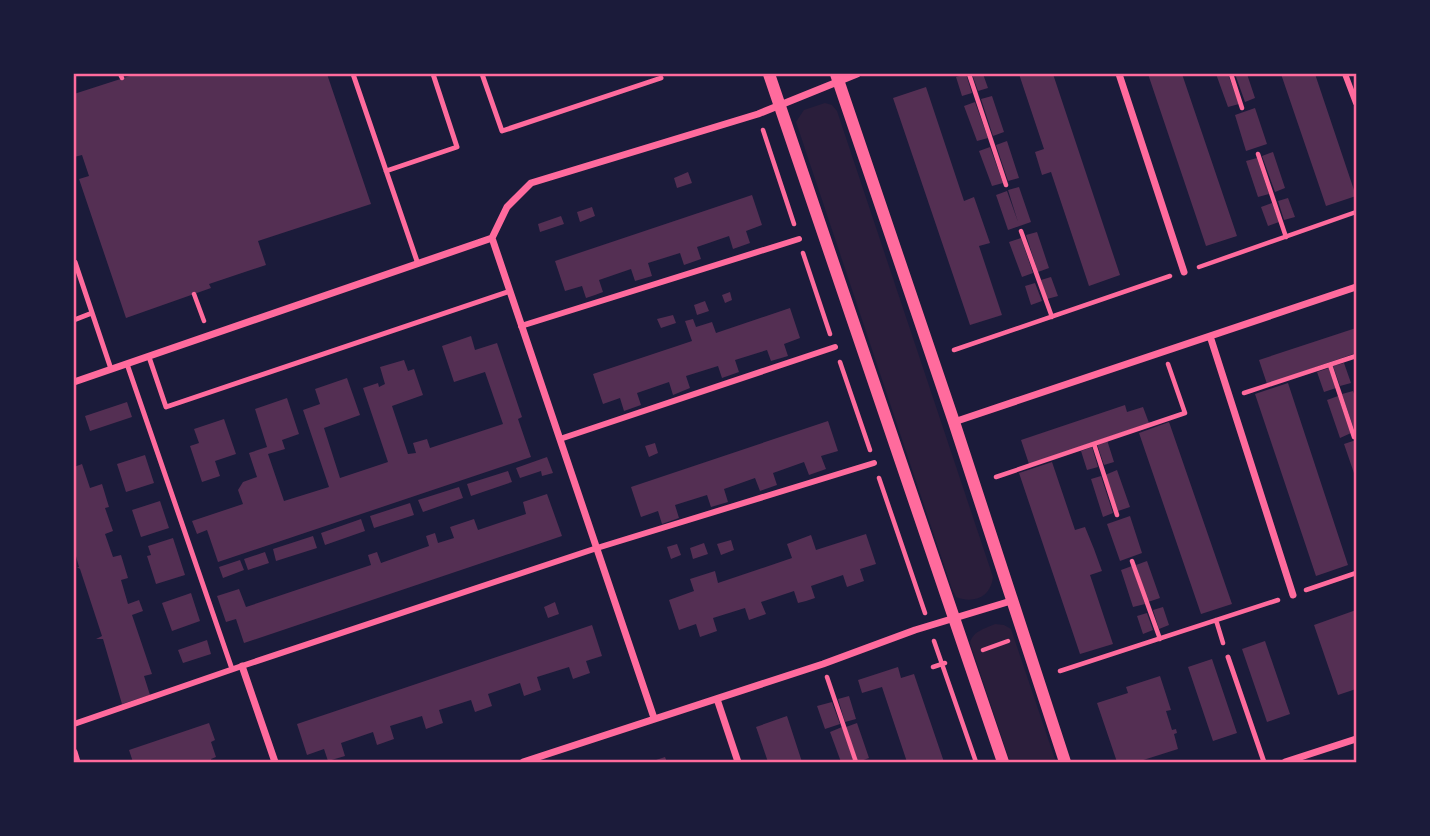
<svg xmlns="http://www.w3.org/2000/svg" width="1430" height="836" font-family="'Public Sans',sans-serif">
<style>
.green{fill:#2a1e3b}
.building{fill:#542f53}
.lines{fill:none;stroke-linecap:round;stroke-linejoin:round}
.path{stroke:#ff6b9d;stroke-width:4.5}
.service{stroke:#ff6b9d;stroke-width:5}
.pedestrian{stroke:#ff6b9d;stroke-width:6}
.minor{stroke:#ff6b9d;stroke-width:7}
.tertiary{stroke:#ff6b9d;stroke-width:12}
.neatline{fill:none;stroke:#ff6b9d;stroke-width:2.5}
</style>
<rect width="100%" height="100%" fill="#1b1b3a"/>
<path class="green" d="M825 103 832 105 837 111 993 577C991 597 974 604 956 597L952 589 796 122 804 110Z
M995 624 1004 625 1011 629 1056 762H1010L970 643C973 631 984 629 995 624Z"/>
<path class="building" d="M136 74H327L371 204 258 241 266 265 209 284 211 288 126 318 79 179 89 176 82 155 74 157V94Z
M966 74 972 93 962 96 956 77Z
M972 74H983L988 88 978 91Z
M1019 74H1053L1120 275 1089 286 1051 172 1042 175 1035 152 1044 149Z
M1148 74H1182L1237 236 1206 246Z
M1216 74H1228L1239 104 1228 107Z
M1235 74H1247L1255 98 1245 102Z
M1281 74H1315L1356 196 1326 206Z
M926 87 964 201 974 197 990 243 979 246 1002 315 970 325 893 98Z
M992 96 1004 132 993 136 981 99Z
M975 102 988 138 977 141 964 106Z
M1255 108 1267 144 1246 151 1235 115Z
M1007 141 1019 178 1008 181 996 145Z
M990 147 1003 183 992 186 979 151Z
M1273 152 1285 188 1275 192 1262 156Z
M1257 158 1269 194 1258 197 1246 161Z
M688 172 692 183 677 188 674 178Z
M1019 187 1031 222 1008 230 996 195 1007 191 1018 222 1008 190Z
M752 195 762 225 746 231 750 243 733 249 729 236 697 247 701 259 684 265 680 253 648 263 652 276 635 281 631 269 599 280 603 292 595 295 586 298 582 286 565 291 555 261Z
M1288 198 1295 217 1284 220 1278 201Z
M1272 203 1279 222 1268 226 1261 207Z
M592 207 595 216 580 222 577 212Z
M561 216 564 224 540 232 538 224Z
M1037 232 1049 268 1038 272 1026 235Z
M1021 238 1033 273 1022 277 1009 242Z
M1051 277 1058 296 1047 299 1041 280Z
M1035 283 1042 301 1031 305 1025 286Z
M730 292 732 300 725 303 722 295Z
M705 301 709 311 697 315 694 305Z
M790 308 800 338 784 344 788 356 771 361 767 350 735 360 739 372 722 378 718 366 686 376 690 388 673 395 669 382 637 393 641 405 624 411 620 398 603 404 593 374 692 341 685 321 693 319 696 327 712 322 716 333Z
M673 315 676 323 661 328 657 319Z
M1356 328V353L1267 384 1259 360Z
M471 336 475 350 497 343 522 417 518 419 531 457 218 562 207 530 197 534 192 521 243 504 238 490 243 482 257 477 249 453 267 447 255 409 287 398 299 434 282 440 285 449 268 454 284 501 329 487 303 410 320 404 315 389 347 378 360 415 324 428 340 478 388 462 363 388 378 383 379 387 385 384 380 367 404 360 408 371 414 369 423 395 392 406 408 454 416 453 413 443 427 439 430 448 503 424 485 372 454 382 442 346Z
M1344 363 1351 383 1340 386 1333 366Z
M1329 368 1336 388 1324 392 1317 372Z
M1288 383 1348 565 1316 576 1255 394Z
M1353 391 1356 399V435L1342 394Z
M1338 396 1351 433 1340 438 1327 400Z
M127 402 132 417 90 431 85 416Z
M1125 405 1127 412 1143 407 1149 423 1029 464 1021 440Z
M224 419 236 454 215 461 220 476 202 482 190 446 199 443 194 429Z
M828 421 838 451 821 456 826 469 809 475 804 462 773 473 777 485 760 491 755 478 724 489 728 502 711 507 707 495 675 505 679 518 662 524 658 511 641 517 631 487Z
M1169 422 1232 604 1201 614 1139 433Z
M1107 440 1114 462 1104 465 1097 444Z
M1356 440V479L1344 444Z
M655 443 658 453 649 457 645 446Z
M1092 447 1098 467 1087 470 1081 451Z
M145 455 154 483 126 492 117 464Z
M547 457 553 473 542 476 541 471 520 478 516 468Z
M1052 462 1075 530 1085 527 1094 549 1102 571 1090 575 1113 644 1080 654 1019 473Z
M82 464 90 488 102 484 109 507 105 508 113 531 105 534 113 557 121 555 128 578 121 580 128 604 139 600 143 611 132 615 152 674 144 676 150 695 122 704 103 639H96L102 636 80 569 77 567H79L74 549V467Z
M1117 470 1130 507 1118 511 1105 475Z
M508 471 512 482 471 496 467 484Z
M1101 476 1113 513 1103 517 1091 479Z
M459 487 463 498 423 512 418 500Z
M547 494 562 536 244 643 236 619 226 622 217 596 239 589 246 607 371 565 368 555 377 552 381 563 429 546 426 536 435 533 438 543 454 538 450 527 474 519 478 530 526 514 523 502Z
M160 501 169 528 141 537 132 510Z
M410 503 414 515 374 528 370 516Z
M1130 516 1142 553 1120 561 1107 524Z
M361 519 365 531 325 545 321 533Z
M866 534 876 564 860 569 864 581 847 587 843 575 811 586 815 598 806 601 798 603 794 591 761 602 766 614 749 620 745 608 713 618 717 631 700 637 696 624 679 630 669 600 694 591 690 579 715 571 718 583 792 558 787 544 811 535 816 550Z
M313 536 317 548 276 561 273 549Z
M173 538 185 575 156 584 147 556 151 555 148 546Z
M731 540 734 550 721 555 717 544Z
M704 543 708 554 693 559 690 548Z
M677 544 681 555 671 559 667 547Z
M265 552 269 563 248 570 244 559Z
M240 560 244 570 223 578 219 567Z
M1147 561 1160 598 1148 602 1136 565Z
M1132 566 1145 604 1133 607 1121 570Z
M191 593 200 621 172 631 162 603Z
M555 602 559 614 548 618 544 607Z
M1163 607 1169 625 1159 629 1153 610Z
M1356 610V689L1338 695 1314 625Z
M1147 613 1153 630 1143 634 1137 616Z
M592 625 602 656 586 661 590 673 573 679 569 667 537 677 541 690 524 696 520 683 488 694 492 706 475 712 471 700 439 710 443 723 426 729 422 716 390 726 394 739 377 745 373 732 341 743 345 756 328 761 324 749 307 755 297 724Z
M207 640 211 654 183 663 178 650Z
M1265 641 1290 714 1267 722 1242 649Z
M1212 659 1237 733 1213 741 1188 667Z
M898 667 901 678 914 674 944 762H907L882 687 862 693 858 680Z
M1160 676 1171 710 1166 711 1172 730 1176 729 1177 733 1174 734 1178 749 1137 762H1117L1097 703 1128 693 1126 687Z
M849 696 856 719 845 722 838 699Z
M832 702 840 724 825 729 817 706Z
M787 716 802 762H768L756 727Z
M209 723 215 740 211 742 216 757 211 759 212 762H133L129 750Z
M857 723 869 758 858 762 846 727Z
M842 727 854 762H841L830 732Z
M665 757 667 762H650Z"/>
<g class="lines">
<path class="path" d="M120 74 122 78
M969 74 1006 185
M1231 74 1242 108
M763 130 794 224
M1258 154 1286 237
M1021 231 1052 317
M803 253 830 334
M1199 267 1356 212
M194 294 204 321
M954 350 1170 276
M840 362 870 450
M1330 365 1354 437
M1244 393 1356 356
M1094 444 1117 515
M996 477 1185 413 1168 364
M879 478 925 613
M1132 561 1160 639
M1306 590 1356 573
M1216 620 1223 643
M934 641 976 762
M983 650 1008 641
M933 667 945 663
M1060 671 1278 600
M827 677 856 762"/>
<path class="service" d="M353 74 418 264
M482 74 502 131 661 78
M386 171 457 147 433 74
M74 262H75L111 369
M74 320 92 313
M149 357 166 407 510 291
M127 364 232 669
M1228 657 1264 762"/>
<path class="pedestrian" d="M1345 74 1356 103
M521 326 799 239
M560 439 835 347
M74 724 242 666 597 548 874 463"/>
<path class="minor" d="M1119 74 1184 272
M492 238 654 718
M1210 336 1293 595
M74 382 492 238 507 207 531 183 758 114 857 74
M954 422 1356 287
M242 666 275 762
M717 699 738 762
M74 752 77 762
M523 762 823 664 915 630 1011 601
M1285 762 1356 739"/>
<path class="tertiary" d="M769 74 1003 762
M836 74 954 422 1065 762"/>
</g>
<rect width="1430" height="836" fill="none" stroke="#1b1b3a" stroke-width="150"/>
<rect x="75" y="75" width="1280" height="686" class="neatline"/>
</svg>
